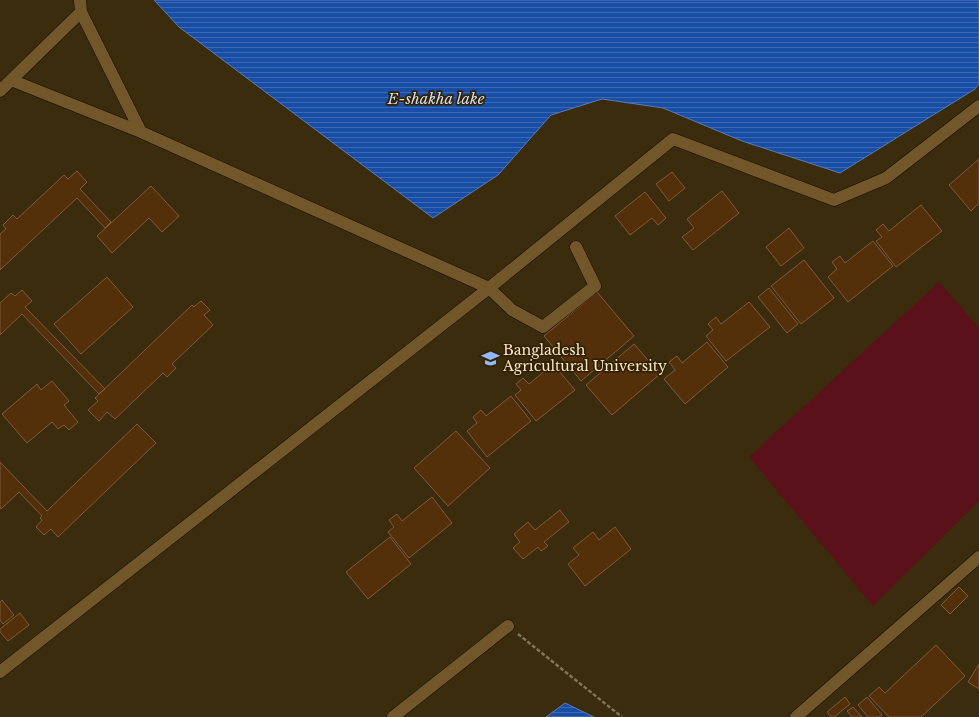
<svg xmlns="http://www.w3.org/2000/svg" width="979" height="717" font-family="'Libre Baskerville',serif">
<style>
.built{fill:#3b2c0e}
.park{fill:#5a1119}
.water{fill:url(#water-rules);stroke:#5b7cb2}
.building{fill:#532f0a;stroke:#825a38}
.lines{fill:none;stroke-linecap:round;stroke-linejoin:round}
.minor-casing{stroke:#180b00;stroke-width:13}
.path{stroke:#847356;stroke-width:2.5;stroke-dasharray:4 2;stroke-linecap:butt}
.minor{stroke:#715729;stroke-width:12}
.labels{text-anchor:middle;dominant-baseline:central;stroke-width:3.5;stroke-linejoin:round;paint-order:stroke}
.poi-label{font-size:14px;fill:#f5e6ce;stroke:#342100;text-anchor:start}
.water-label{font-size:15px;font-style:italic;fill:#cfddf5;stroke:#342100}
</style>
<defs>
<pattern id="water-rules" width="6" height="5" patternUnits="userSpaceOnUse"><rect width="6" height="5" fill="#194ea6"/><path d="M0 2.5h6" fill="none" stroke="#3b68b1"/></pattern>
</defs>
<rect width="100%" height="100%" fill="#342100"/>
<path class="built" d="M0 0H979V717H0Z"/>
<path class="park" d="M939 282 979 328V501L873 606 749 457Z"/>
<path class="water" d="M154 0H979V84L975 89 840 173 742 141 663 108 602 99 551 115 498 175 433 218 179 27Z
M565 703 594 717H546Z"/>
<path class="building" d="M979 159V203L971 211 949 185Z
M77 171 87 182 80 189 111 222 105 228 77 198 0 270V234L6 229 3 225 13 215 17 219 64 175 68 179Z
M672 172 685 188 669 201 656 184Z
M151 186 179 216 162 232 149 218 112 253 97 236Z
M722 191 739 213 693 250 682 237 694 228 687 219Z
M645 192 666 218 658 225 652 218 630 235 615 216Z
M921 205 942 231 896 267 876 241 882 237 876 230 883 224 889 231Z
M789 228 804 248 781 266 766 247Z
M873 241 893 266 848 302 828 277 837 269 832 262 840 256 845 263Z
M804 260 834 298 801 324 771 286Z
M107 277 133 307 81 354 54 324Z
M769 288 798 324 787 333 758 297Z
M22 290 32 301 25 307 105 389 99 394 22 314 0 335V303L11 293 15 296Z
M597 292 634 336 581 381 544 336Z
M201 301 210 310 204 315 213 325 172 364 176 368 167 377 163 373 115 419 107 412 99 421 88 410 98 401 95 398 192 305 194 307Z
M749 302 770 327 726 361 706 336 713 330 708 324 716 317 721 324Z
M707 342 728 367 685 404 664 379 675 370 669 362 677 356 682 363Z
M634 344 660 374 612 415 586 385Z
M553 364 575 390 536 421 515 395 521 390 516 384 523 378 529 384Z
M52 381 69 401 64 405 78 422 69 430 64 425 58 429 52 422 27 443 2 414 37 384 41 390Z
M511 396 531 421 487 457 467 431 477 423 473 417 481 410 486 416Z
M137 424 156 443 58 537 51 529 44 535 36 527 42 520 40 518 42 516 19 492 1 509 0 508V462L47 511Z
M456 431 490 468 448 506 414 468Z
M432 497 452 523 409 558 388 532 394 527 389 520 397 514 402 521Z
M560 510 569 522 544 542 548 546 541 551 538 547 523 559 513 548 520 542 514 534 528 522 535 530Z
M615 527 631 549 585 586 568 564 579 555 573 548 593 532 599 540Z
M390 537 411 564 368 599 346 572Z
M959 587 968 596 950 614 941 605Z
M2 600 14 615 3 624 0 620V602Z
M20 613 29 625 8 641 0 632V629Z
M936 645 965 676 921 717H889L869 696 879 687 885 693Z
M979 664V689L968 682Z
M845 697 850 704 834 717H831L827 712Z
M867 697 882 715 879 717H868L858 705Z
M853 707 862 717H852L847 711Z"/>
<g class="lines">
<defs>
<path id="minor" d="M81 12 141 132
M11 80 141 132 489 288 512 310 543 327 595 286 576 247
M0 91 81 12 80 0
M0 672 489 288 673 139 834 200 886 178 979 106
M393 717 508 626
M796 717 979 557"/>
</defs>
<use href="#minor" class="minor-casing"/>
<path class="path" d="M518 634 622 717"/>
<use href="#minor" class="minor"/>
</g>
<defs>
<symbol id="university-bare" viewBox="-9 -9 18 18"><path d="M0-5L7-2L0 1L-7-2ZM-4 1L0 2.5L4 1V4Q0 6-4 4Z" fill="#8fb8fd" stroke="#342100" stroke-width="2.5" paint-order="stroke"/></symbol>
</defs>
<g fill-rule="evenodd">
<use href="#university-bare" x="478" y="346" width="25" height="25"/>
</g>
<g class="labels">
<g class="poi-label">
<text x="503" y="350">Bangladesh<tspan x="503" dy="16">Agricultural University</tspan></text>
</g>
<g class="water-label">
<text x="436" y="98">E-shakha lake</text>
</g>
</g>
</svg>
